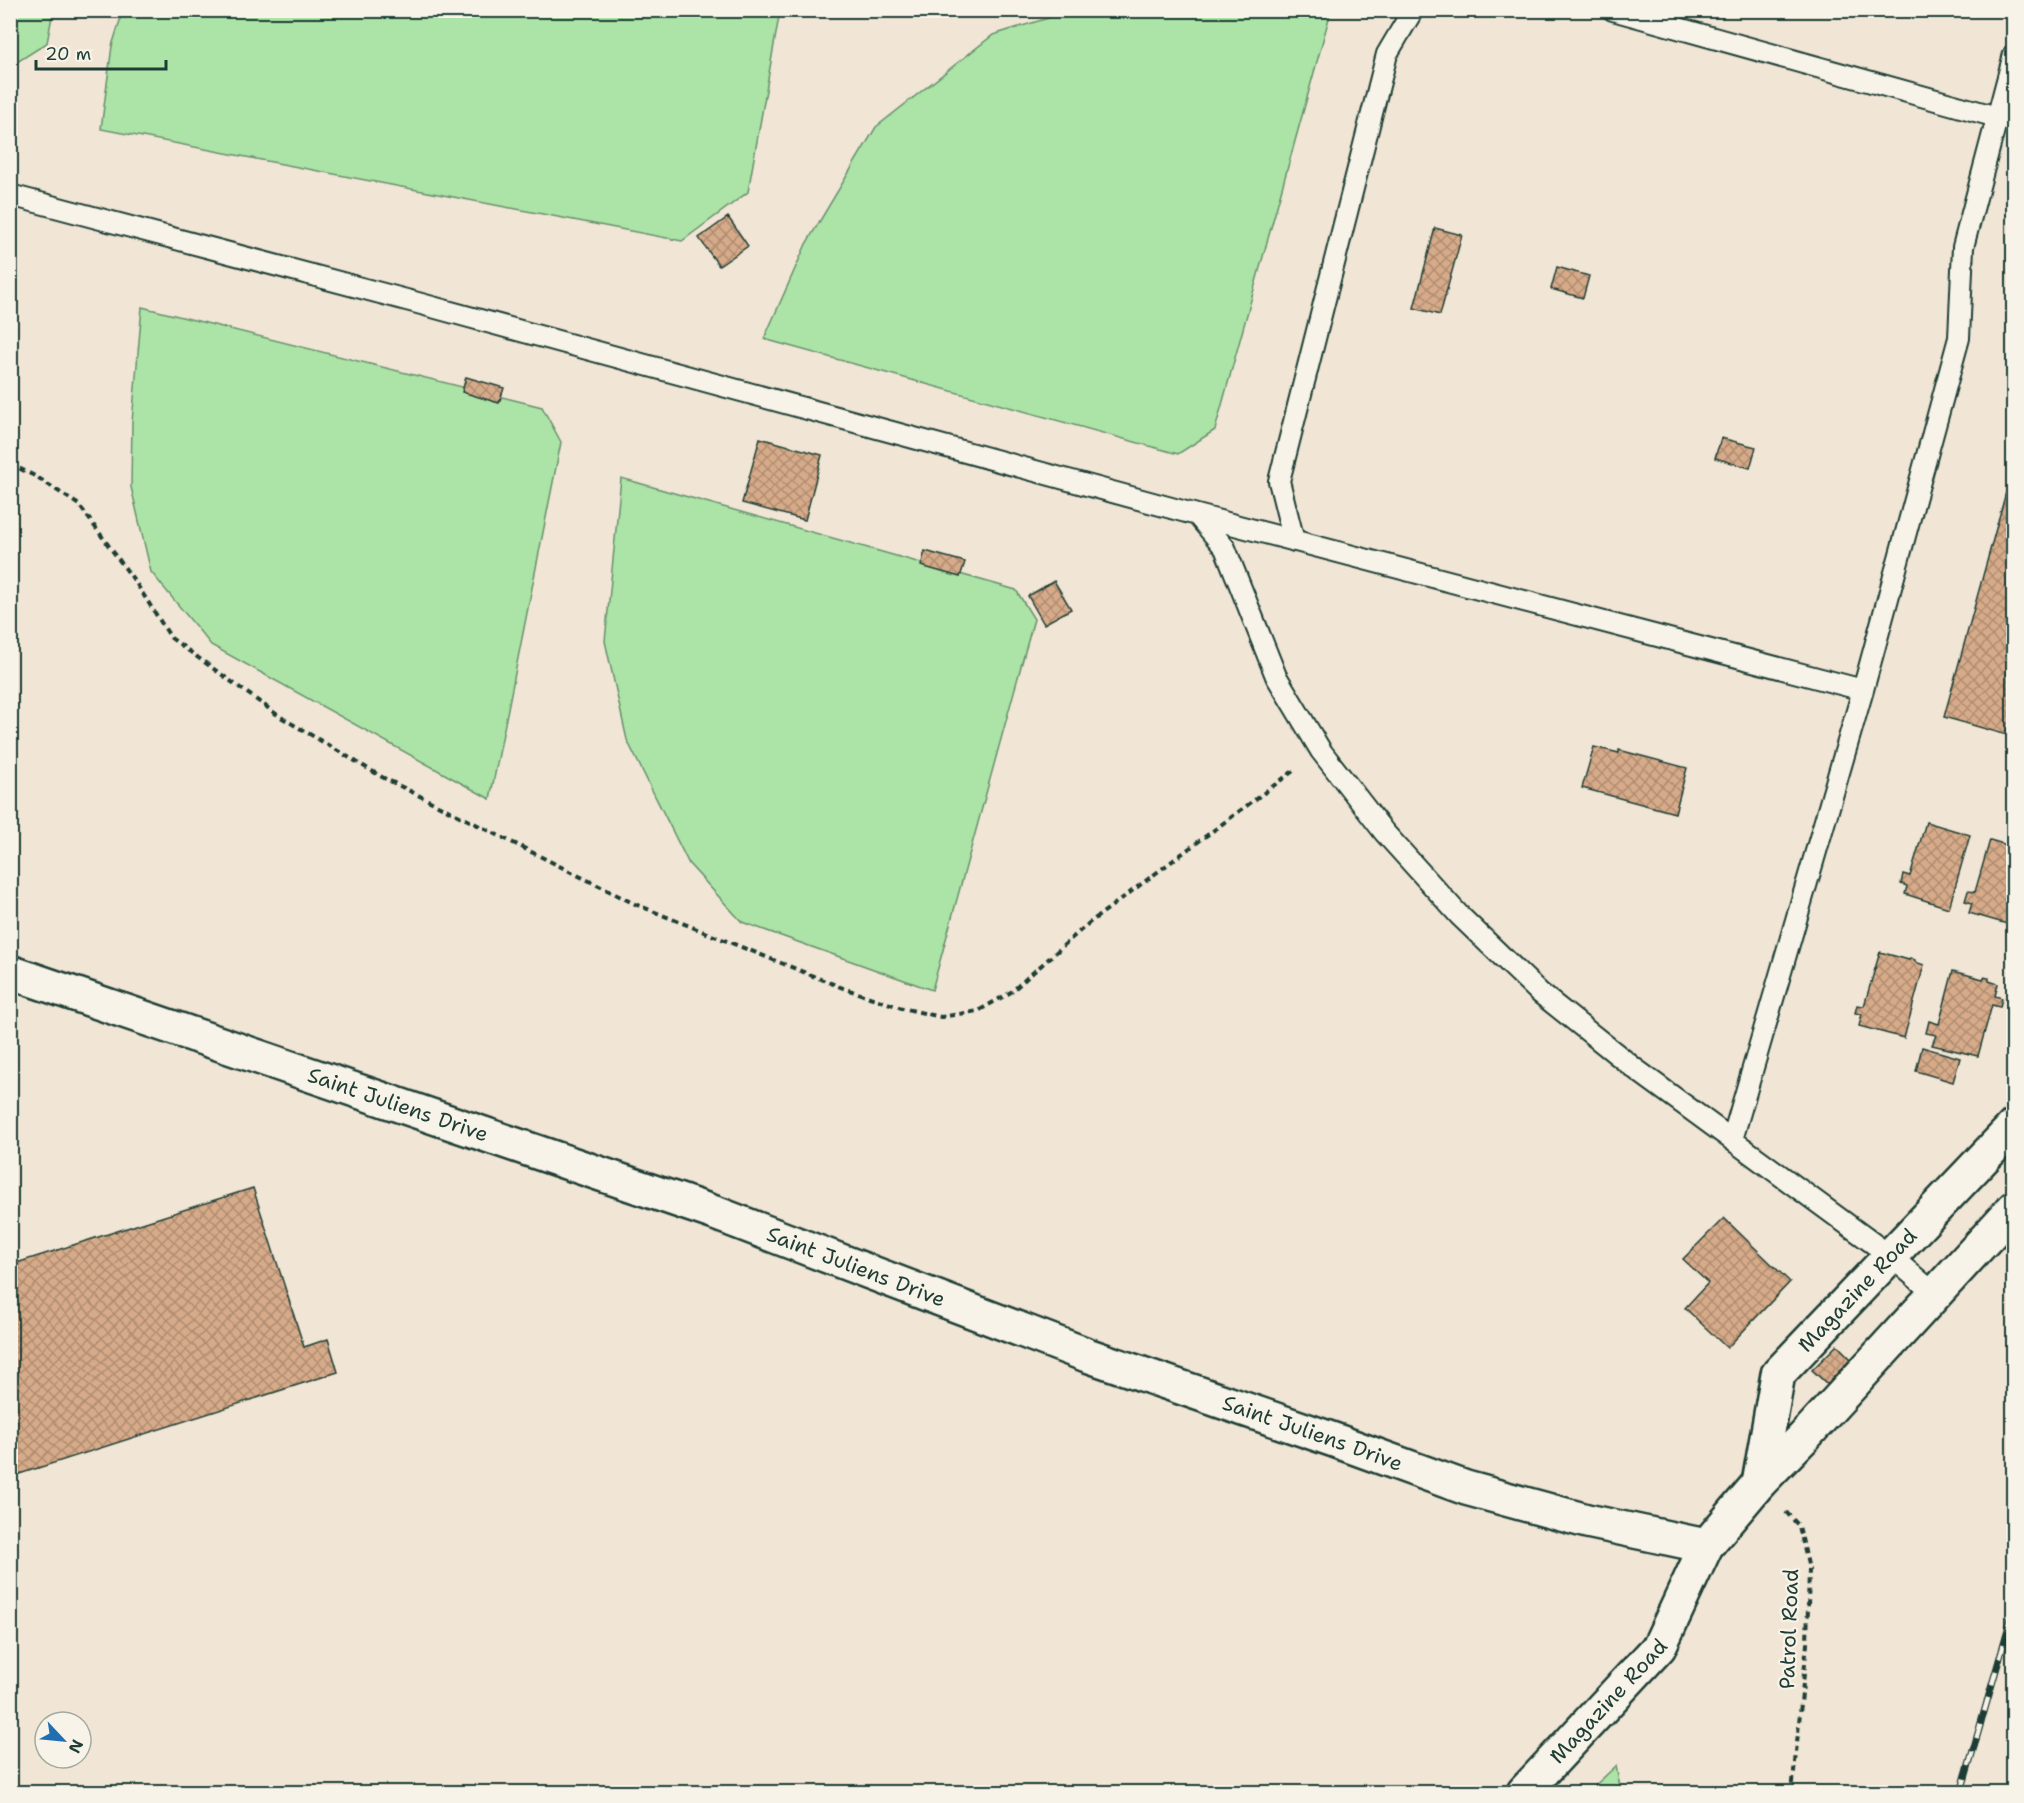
<svg xmlns="http://www.w3.org/2000/svg" width="2024" height="1803" font-family="'Shantell Sans',sans-serif">
<style>
.green{fill:#ace3a6;stroke:#66906d;stroke-width:1.5}
.forest{fill:url(#forest-firs);stroke:#66906d;stroke-width:1.5}
.building{fill:url(#building-cross-hatch);stroke:#1f3d34;stroke-width:1.5}
.lines{fill:none;stroke-linecap:round;stroke-linejoin:round}
.service-casing{stroke:#1f3d34;stroke-width:24}
.minor-casing{stroke:#1f3d34;stroke-width:38}
.path{stroke:#1f3d34;stroke-width:4;stroke-dasharray:6 4.5;stroke-linecap:butt}
.service{stroke:#f7f3e8;stroke-width:20}
.minor{stroke:#f7f3e8;stroke-width:33}
.rail-casing{stroke:#1f3d34;stroke-width:7}
.rail{stroke:#f7f3e8;stroke-width:4.5;stroke-dasharray:14;stroke-linecap:butt}
.labels{text-anchor:middle;dominant-baseline:central;stroke-width:4.5;stroke-linejoin:round;paint-order:stroke}
.street-label{font-size:21px;fill:#1f3d34;stroke:#f7f3e8}
</style>
<defs>
<pattern id="forest-firs" width="22" height="20" patternUnits="userSpaceOnUse" patternTransform="scale(1.5)"><rect width="22" height="20" fill="#ace3a6"/><path d="M5 1l3.5 6h-7zM16 11l3.5 6h-7z" fill="#94c490"/></pattern>
<pattern id="building-cross-hatch" width="8" height="8" patternUnits="userSpaceOnUse" patternTransform="scale(1.5)"><rect width="8" height="8" fill="#d7ab89"/><path d="M0 0l8 8M0 8l8-8" fill="none" stroke="#ae8c71"/></pattern>
</defs>
<rect width="100%" height="100%" fill="#f1e5d5"/>
<filter id="ink" filterUnits="userSpaceOnUse"><feTurbulence type="fractalNoise" baseFrequency=".0167" numOctaves="2"/><feDisplacementMap in="SourceGraphic" scale="12" xChannelSelector="R" yChannelSelector="G"/><feConvolveMatrix kernelMatrix="1 2 1 2 8 2 1 2 1" color-interpolation-filters="sRGB"/></filter>
<g filter="url(#ink)">
<path class="green" d="M11 10 53 11 47 43 11 66Z
M123 11V10L780 11 748 192 682 241 101 129 112 46Z
M1071 11H1331L1215 430 1178 454 764 339 806 244 876 127 993 35Z
M142 307 542 407 561 442 490 799 211 645 151 572 131 487 132 422Z
M621 478 1016 590 1034 619 932 990 742 922 689 864 627 740 605 641Z"/>
<path class="forest" d="M1616 1766 1621 1792H1588Z"/>
<path class="building" d="M728 217 748 246 719 266 699 238Z
M1435 228 1462 235 1440 315 1414 308Z
M1557 267 1589 276 1583 298 1551 289Z
M466 377 504 388 499 403 462 392Z
M760 438 822 455 805 520 742 503Z
M1721 438 1756 447 1750 468 1715 458Z
M2008 485 2014 487V737L1944 717Z
M925 551 965 562 960 577 921 566Z
M1054 581 1071 609 1044 624 1028 596Z
M1594 747 1619 753V750L1687 768 1675 813 1582 788Z
M1926 822 1970 835 1949 908 1905 894 1907 886 1901 884 1903 874 1910 876Z
M1990 840 2014 847V926L1969 913 1972 903 1965 901 1968 891 1975 892Z
M1880 952 1909 960 1910 958 1915 960V962L1924 965 1904 1038 1859 1026 1862 1014 1855 1013 1857 1005 1864 1006Z
M1953 971 1983 979 1984 977 1989 978V981L1998 984 1995 996 2002 998 2000 1007 1992 1005 1978 1056 1932 1045 1936 1035 1926 1033 1929 1021 1939 1024Z
M1922 1047 1960 1058 1953 1082 1916 1071Z
M253 1188 304 1347 328 1339 338 1372 10 1477V1265Z
M1724 1218 1790 1282 1727 1348 1685 1308 1708 1283 1683 1259Z
M1837 1345 1851 1359 1827 1384 1812 1370Z"/>
<g class="lines">
<defs>
<path id="service" d="M1613 10 1997 117
M10 195 414 302 1197 515 1225 548 1276 676 1321 751 1384 832 1459 915 1540 993 1634 1068 1889 1255 1935 1294
M1197 515 1863 690
M1294 541 1279 481 1387 54 1413 10
M1732 1140 1863 690 1959 338 1963 247 2014 54"/>
<g id="minor">
<path id="s1" d="M10 972 715 1213 1087 1355 1334 1440 1466 1488 1587 1521 1706 1546"/>
<path id="s2" d="M1759 1483 1778 1374 2014 1126"/>
<path id="s3" d="M1524 1792 1659 1647 1706 1546 1759 1483 1804 1437 2014 1208"/>
</g>
</defs>
<use href="#service" class="service-casing"/>
<use href="#minor" class="minor-casing"/>
<path class="path" d="M10 464 37 477 79 505 136 583 171 638 279 716 382 777 635 904 843 988 902 1008 941 1017 978 1011 1011 992 1089 923 1296 769
M1786 1512 1799 1526 1809 1569 1807 1644 1792 1792"/>
<use href="#service" class="service"/>
<use href="#minor" class="minor"/>
<defs>
<path id="rail" d="M1961 1792 2014 1608"/>
</defs>
<use href="#rail" class="rail-casing"/>
<use href="#rail" class="rail"/>
</g>
</g>
<g class="labels">
<g class="street-label">
<text stroke="none"><textPath href="#s1" startOffset="410">Saint Juliens Drive</textPath></text>
<text stroke="none"><textPath href="#s1" startOffset="896">Saint Juliens Drive</textPath></text>
<text stroke="none"><textPath href="#s2" startOffset="226">Magazine Road</textPath></text>
<text stroke="none"><textPath href="#s1" startOffset="1382">Saint Juliens Drive</textPath></text>
<text transform="translate(1789 1629) rotate(-88)">Patrol Road</text>
<text stroke="none"><textPath href="#s3" startOffset="124">Magazine Road</textPath></text>
</g>
</g>
<rect width="2024" height="1803" fill="none" stroke="#f7f3e8" stroke-width="36"/>
<rect x="18" y="18" width="1988" height="1767" fill="none" stroke="#1f3d34" stroke-width="2" filter="url(#ink)"/>
<g transform="translate(63 1740) rotate(116)"><circle r="28" fill="#f7f3e8" stroke="#a1aaa0" stroke-width="1.5"/>
<path d="M0-4.5L10 22L0 15L-10 22Z" fill="#1f6fb2"/>
<text y="-9" font-size="16" font-weight="bold" text-anchor="middle" fill="#1f3d34">N</text>
</g>
<path d="M36 60v9h130v-9" fill="none" stroke="#1f3d34" stroke-width="3"/>
<text x="45" y="60" font-size="18" fill="#1f3d34" stroke="#f7f3e8" stroke-width="4.5" paint-order="stroke">20 m</text>
</svg>
